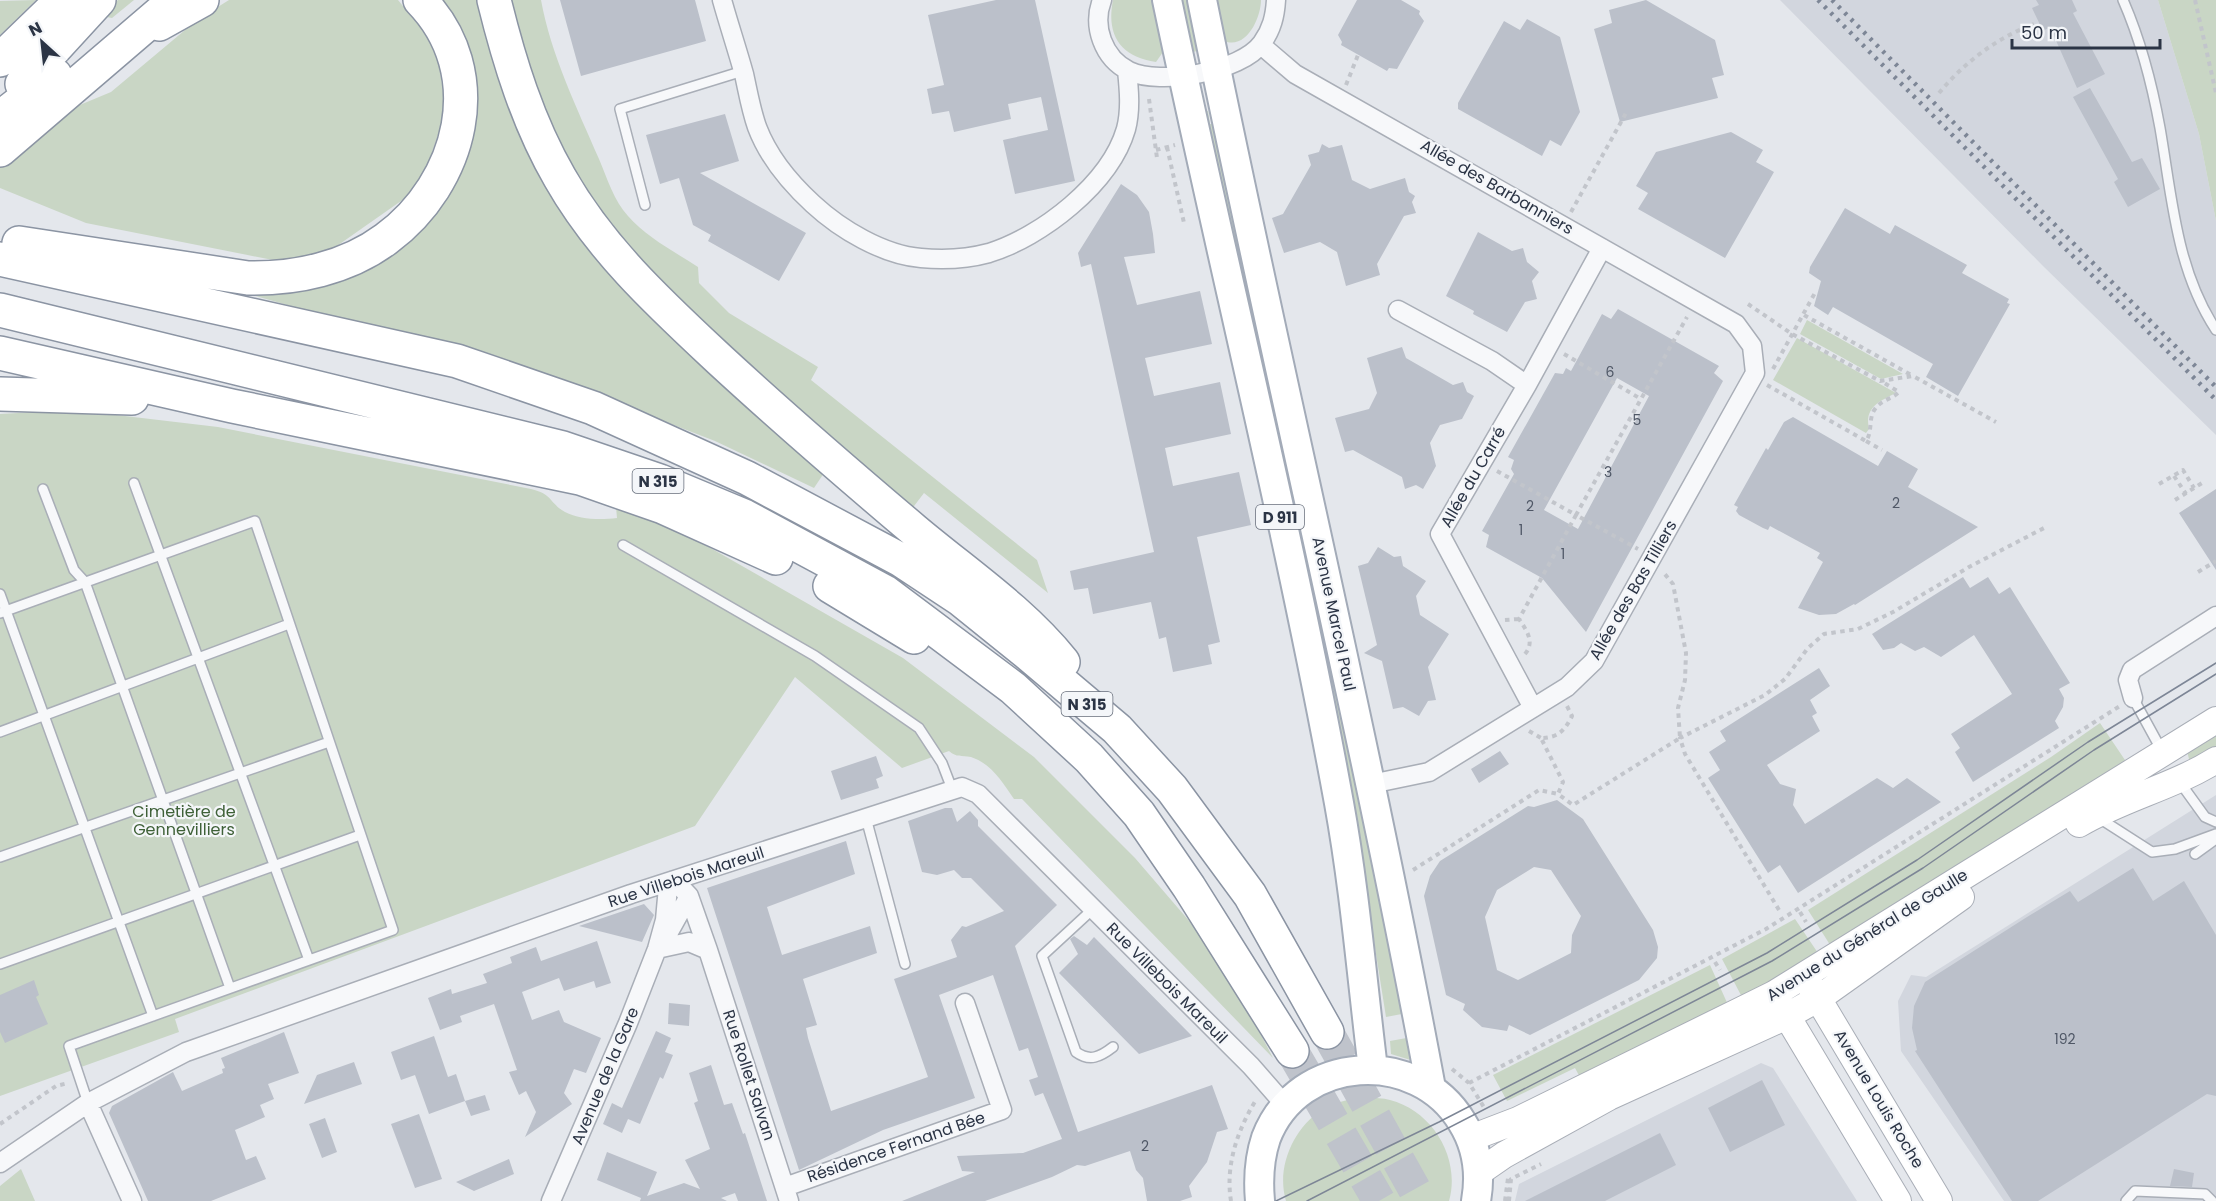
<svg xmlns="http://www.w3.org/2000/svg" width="2216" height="1201" font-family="Poppins,sans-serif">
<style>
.built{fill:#d2d6de}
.green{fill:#c9d6c5}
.building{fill:#bbc0ca;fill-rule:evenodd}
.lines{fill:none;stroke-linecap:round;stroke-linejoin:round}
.highway-tunnel{stroke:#bfc3cb;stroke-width:33;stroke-dasharray:33 16;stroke-linecap:butt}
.lane-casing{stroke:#a9aeb7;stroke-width:12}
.street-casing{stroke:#a9aeb7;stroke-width:21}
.secondary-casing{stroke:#a9aeb7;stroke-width:28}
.primary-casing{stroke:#a3abb8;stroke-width:32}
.highway-casing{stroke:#8b94a3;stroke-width:36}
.path{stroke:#c2c5cb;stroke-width:4;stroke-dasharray:4.5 4.5;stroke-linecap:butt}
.lane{stroke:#f7f8fa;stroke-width:9}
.street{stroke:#f7f8fa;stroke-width:18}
.secondary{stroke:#fff;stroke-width:26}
.primary{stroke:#fff;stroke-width:28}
.highway{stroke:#fff;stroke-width:33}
.tram{stroke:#7d8696;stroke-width:1.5}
.rail{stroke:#7d8696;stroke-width:4.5;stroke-dasharray:3 6;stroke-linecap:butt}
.labels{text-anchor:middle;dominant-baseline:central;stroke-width:4.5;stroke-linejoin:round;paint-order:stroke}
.number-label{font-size:14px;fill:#4f5766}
.shield{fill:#f4f6f9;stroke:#676e7b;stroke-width:1.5}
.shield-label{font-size:15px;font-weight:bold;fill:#2b3445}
.street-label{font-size:16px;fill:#2b3445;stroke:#f4f6f9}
.park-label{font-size:16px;fill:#3f6138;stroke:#f4f6f9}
</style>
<rect width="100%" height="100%" fill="#e4e7ec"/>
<path class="built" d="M1780 0H2158L2199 134 2216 221V435L2043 266Z
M2216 795V1201H2004L1901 1051 1898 1001 1911 975 1926 977Z
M1761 1063 1773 1068 1857 1201H1515L1519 1184Z"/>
<path class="green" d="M36 0 0 35V1Z
M118 0H134L112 18 101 16Z
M229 0H398L425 33 438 60 443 90V120L428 164 411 194 334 248 283 262 86 223 0 188V164L75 107 111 92 197 20Z
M439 0H479L546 177 826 470 814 488 715 441 578 388 238 291 292 286 453 173Z
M505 0H541C551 55 577 108 599 159 607 178 614 201 628 216 646 237 675 252 698 267L699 283 729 313 818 367 811 380 1037 560 1048 593 924 493 911 510 716 345 606 231 539 106Z
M1113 0H1152L1163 52 1156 62C1120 57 1106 35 1113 0Z
M1180 0H1187L1198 48 1195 52 1191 49Z
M1216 0H1261C1261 17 1247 50 1224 41Z
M2158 0H2216V221L2199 134Z
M1208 111 1210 124H1214L1407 1013 1386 1017 1360 853 1202 112Z
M1807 320 1903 374 1881 379 1800 334Z
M1797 338 1896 393C1880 401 1864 407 1869 429L1866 433 1773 380Z
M74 410 218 427 531 489C553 494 549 503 565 512 580 520 601 520 617 518L616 507 626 509 707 546 903 658 1034 757 1135 858 1221 958 1273 1058 1022 799H1014C1002 782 992 764 971 757 961 755 957 758 949 751L902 768 795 677 695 826 175 1019 179 1032 0 1096V414Z
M2100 723 2127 763 1832 948 1808 910 2051 757Z
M2216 731V747L2192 760 2189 759 2187 751Z
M1795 919 1820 956 1743 999 1722 959Z
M1710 965 1729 1007 1582 1081 1575 1068 1507 1101 1493 1075Z
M1412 1037 1417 1062 1391 1054 1390 1041Z
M1367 1097C1375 1098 1383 1098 1390 1100 1433 1111 1461 1159 1449 1201H1286C1276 1168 1293 1128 1322 1110 1336 1101 1351 1099 1367 1097Z
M21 1169 35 1201H0V1186Z"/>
<path class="building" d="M560 0H695L706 41 581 76Z
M996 0H1035L1075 181 1015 194 1003 140 1048 130 1041 97 1008 104 1011 119 954 132 949 111 932 114 927 89 944 85 928 15Z
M1357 0H1401L1420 11 1419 14 1424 21 1397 69 1389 68 1387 71 1341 45 1342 42 1338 35Z
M1646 0 1715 40 1724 75 1712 78 1718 98 1620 122 1594 29 1612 23 1609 10Z
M2036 0H2072L2077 11 2073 13 2105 74 2077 88 2050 27 2043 31 2032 8 2039 5Z
M1527 19 1560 37 1580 112 1561 146 1550 140 1542 156 1458 109V103L1504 21 1520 30Z
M2090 88 2132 162 2142 158 2160 189 2128 207 2114 182 2118 179 2073 97Z
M725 114 739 161 700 173 806 233 779 281 708 241 711 235 693 225 679 178 660 184 646 135Z
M1731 132 1763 150 1756 162 1774 172 1725 258 1638 209 1648 193 1636 186 1656 152Z
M1322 144 1329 148 1342 145 1352 180 1370 189 1405 178 1409 192 1415 196 1412 202 1416 213 1404 216 1377 264 1380 275 1346 286 1337 252 1320 242 1284 253 1272 218 1283 214 1311 165 1308 155 1319 152Z
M1121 184 1137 195 1149 212 1153 234 1155 253 1124 257 1137 305 1200 291 1212 344 1145 358 1154 396 1220 382 1231 434 1165 448 1173 486 1239 472 1251 525 1197 537 1220 642 1208 645 1212 664 1173 672 1166 637 1159 639 1151 602 1093 614 1088 588 1074 590 1070 571 1154 552 1091 264 1081 267 1078 253Z
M1845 208 1890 234 1895 225 1967 265 1962 273 2009 299 2007 303 2010 304 1958 396 1926 377 1933 364 1833 307 1828 315 1814 306 1821 281 1809 273 1810 267Z
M1478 232 1512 251 1523 248 1527 262 1539 272 1532 281 1537 299 1525 302 1507 332 1473 314 1474 311 1446 296Z
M1618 309 1719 366 1714 373 1723 381 1586 632 1542 578 1486 547 1489 535 1482 531 1514 474 1511 469 1514 460 1508 457 1555 373 1563 374 1566 368 1571 371 1602 314 1611 319ZM1617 378 1649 396 1578 529 1544 510Z
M1402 347 1406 358 1453 385 1463 382 1467 392 1474 396 1462 419 1440 425 1430 443 1436 466 1423 489 1416 485 1405 489 1402 477 1353 450 1345 452 1335 418 1369 409 1377 393 1367 358Z
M1793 417 1878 466 1887 451 1918 469 1908 487 1978 527 1855 605 1854 604 1836 614 1819 615 1798 608 1823 562 1817 558 1820 553 1770 526 1768 530 1763 528 1739 515 1736 511 1738 507 1734 505 1766 448 1768 450 1784 422Z
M2216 489V570L2179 513Z
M1378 547 1394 557 1401 556 1403 566 1426 581 1416 596 1420 615 1449 634 1428 667 1436 700 1428 701 1419 716 1403 707 1393 709 1382 661 1364 653 1377 645 1358 566 1368 563Z
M1963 577 1970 588 1988 577 1999 594 2010 587 2070 683 2059 689 2064 698 2063 707 2055 721 2059 728 1973 782 1955 752 1960 748 1951 734 2012 694 1974 635 1941 657 1924 647 1915 651 1901 643 1894 648 1883 650 1872 634Z
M1819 668 1830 686 1810 700 1817 713 1812 716 1820 731 1767 765 1780 784 1796 789 1793 805 1805 824 1877 778 1893 788 1907 778 1941 802 1798 893 1780 865 1768 873 1708 778 1720 770 1709 752 1726 741 1720 731Z
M1500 751 1509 764 1479 783 1471 769Z
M876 756 883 776 876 779 879 788 841 800 831 771Z
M1557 800 1583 819 1653 930 1658 947 1657 958 1639 980 1530 1035 1509 1025 1507 1031 1482 1027 1463 1010 1465 1004 1446 995 1424 896 1430 876 1440 861 1528 806 1534 807ZM1534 867 1551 870 1581 916 1572 935 1571 953 1518 980 1497 970 1485 917 1497 890Z
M945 808H952L957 822 970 811 978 820V826L1057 905 1015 946 1078 1132 1212 1085 1228 1129 1217 1132 1207 1162 1189 1186 1192 1197 1180 1201H1147L1143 1178 1136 1170 1130 1151 1085 1166 1077 1165 1052 1177 985 1201H902L975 1172 962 1171 957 1156 1023 1153 1062 1139 1043 1093 1035 1096 1029 1080 1038 1077 1028 1048 1019 1051 993 975 939 995 975 1098 883 1130 799 1170 707 888 846 841 855 874 767 907 782 955 870 926 877 953 803 979 817 1025 806 1028 808 1038 831 1111 928 1077 894 979 957 957 951 940 962 926 966 927 1004 911 971 878H962L954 870 937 875 922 872 908 821Z
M2133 868 2153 901 2184 881 2216 935V1096L2207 1094 2038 1201H2012L1915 1051 1917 1050 1912 1028 1914 1006 1925 982 2027 917 2070 891 2078 902Z
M644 904 654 915 642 942 579 926Z
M1074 936 1087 945 1094 937 1192 1036 1139 1054 1059 973 1078 954 1070 939Z
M597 941 611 983 596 988 594 981 564 991 559 978 522 992 532 1020 559 1010 564 1022 601 1038 586 1073 574 1069 564 1093 572 1104 525 1137 536 1112 526 1091 519 1095 509 1072 517 1070 494 1004 460 1016 462 1022 440 1030 428 998 451 989 452 994 487 983 483 974 512 963 510 957 536 947 541 961Z
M34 980 39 995 36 997 48 1024 5 1043 0 1032V995Z
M669 1003 690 1005 689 1026 668 1024Z
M656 1031 671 1038 665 1052 673 1055 663 1079 660 1077 640 1124 628 1119 622 1133 603 1124 612 1103 622 1108Z
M284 1032 299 1073 268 1084 274 1099 260 1105 265 1117 235 1130 246 1160 256 1156 266 1179 211 1201H148L109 1113 112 1106 173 1072 182 1091 223 1073 222 1069 225 1068 221 1058Z
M434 1036 448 1077 456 1074 465 1101 429 1114 415 1075 401 1080 391 1052Z
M354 1062 362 1084 304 1104 317 1075Z
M711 1065 724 1105 732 1103 743 1134 745 1133 767 1201H738L735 1193 721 1198 727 1201H640L641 1198 597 1180 607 1152 657 1172 647 1196 684 1183 700 1189 685 1160 710 1149 694 1103 698 1101 689 1073Z
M1762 1080 1785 1125 1730 1152 1708 1108Z
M485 1095 490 1110 471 1116 465 1101Z
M419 1114 442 1179 415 1188 391 1124Z
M325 1118 337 1152 322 1158 309 1124Z
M1660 1133 1676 1165 1605 1201H1525Z
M509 1159 514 1174 474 1191 456 1182Z
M2174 1169 2194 1173 2192 1187 2170 1186Z"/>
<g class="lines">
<path class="highway-tunnel" d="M1327 1032 1421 1201
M1292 1051 1379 1201"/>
<defs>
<path id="lane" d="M2123 0C2141 41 2152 84 2160 128 2172 197 2176 269 2216 330
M645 205 620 109 743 71
M134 483 309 960
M43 489 74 570 85 582 230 988
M623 545 815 656 919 728 942 763 952 789
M0 594 153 1016
M0 613 255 521 393 930 69 1046 88 1103
M2133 698 2162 751
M0 732 289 624
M2179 781 2205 817 2216 822
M866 818 905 964
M2099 818 2152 852 2175 849 2216 834
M2195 854 2216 839
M0 857 329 742
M1093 909 1042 956 1076 1052C1090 1062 1100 1057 1113 1047
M0 964 360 835
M2126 1201 2135 1191 2205 1194 2212 1201"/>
<path id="street" d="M722 0C729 25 737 49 744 74 748 92 751 110 757 127 768 156 790 183 813 204 840 229 883 255 921 258 943 260 967 259 989 253 1041 237 1110 184 1126 129 1131 110 1129 89 1127 70
M1102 0C1092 26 1103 58 1129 71 1160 86 1241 72 1262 43 1272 29 1275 16 1276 0
M1261 45 1295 74 1736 324 1752 346 1755 373 1594 661 1567 687 1429 772 1371 784
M1398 310 1492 361 1527 385
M2133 698 2128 680 2132 670 2216 616
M1533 708 1440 534 1527 385 1602 248
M664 941 689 896
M657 949 689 942 708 950
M88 1103 132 1201
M0 1163 88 1103 186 1052 631 894 962 787 978 794 1251 1066 1286 1106
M785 1187 1002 1110 965 1003
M551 1201 628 1023 657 949 665 920 668 887 674 880 689 896 708 950 789 1201"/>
<path id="secondary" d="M2079 824C2123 798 2173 787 2216 760
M1810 985 1939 1201
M1778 1001 1898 1201
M1471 1138 1518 1120 1774 994 2216 720
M1478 1173 1504 1155 1609 1097 1787 1016 1819 998 1961 897"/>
<path id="primary" d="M1167 0C1223 268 1290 534 1339 803 1355 891 1362 980 1373 1069
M1202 0C1275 363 1363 723 1431 1088
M1260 1201C1258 1179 1259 1159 1266 1138 1298 1054 1417 1047 1462 1122 1477 1146 1481 1173 1476 1201"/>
<path id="highway" d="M494 0C509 61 528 123 560 178 601 250 660 304 720 360 783 418 849 475 914 530 965 573 1021 610 1063 662
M159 24 202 0
M0 60 62 0
M22 84 99 0
M0 118 55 75
M0 150 175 0
M19 243 248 278C296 279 347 268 386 239 462 183 491 73 420 0
M0 259 457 361 593 408 747 478 901 560 960 599 1027 653 1117 729 1172 789 1250 895 1327 1032
M0 310 563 448 660 481 744 516 885 592 1013 688 1089 758 1139 814 1189 887 1292 1051
M0 353 232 406 580 478 663 507 776 558
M0 394 132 398
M830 586 914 637"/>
</defs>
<use href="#lane" class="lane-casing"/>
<use href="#street" class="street-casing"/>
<use href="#secondary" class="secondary-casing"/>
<use href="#primary" class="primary-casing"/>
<use href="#highway" class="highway-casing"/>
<path class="path" d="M2195 0 2216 93
M1346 85 1358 55
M1939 93C1964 63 1996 38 2034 24
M1149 99 1157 158
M1167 147 1184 223
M1156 150 1175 145
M1571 212 1626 113
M1748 304 1792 334 1880 381 1913 376 1996 422
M1804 315 1913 376
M1564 354 1641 399
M1773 369 1816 291
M1767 385 1866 441C1873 431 1868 418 1875 409 1881 400 1892 399 1899 392L1881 381
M1866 441 1882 450
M1497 471 1576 515 1687 317
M2174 476 2186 494
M2159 484 2183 470 2194 488
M2175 500 2202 483
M2198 572 2216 561
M1505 620 1519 619
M1525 654C1535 642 1527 631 1519 619L1576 515 1638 549
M1567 706 1572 716C1565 730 1558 738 1541 738L1563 782 1558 794 1573 805 1680 738 1678 708 1685 680 1686 653 1673 584 1663 572
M1529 731 1541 738
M1413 870 1539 790 1558 794
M1779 910 1685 754 1680 738 1765 695 1785 679 1808 648 1824 634 1858 629 1893 612 1969 567 2044 528
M1800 912 1806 922
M1715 962 1720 970
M1452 1069 1469 1083 1485 1109
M1469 1083 1766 929 2120 706
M0 1124 56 1086 68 1083
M1231 1201C1225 1165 1238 1129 1256 1100
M1505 1201 1508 1178
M1509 1201 1511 1179 1541 1164"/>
<use href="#lane" class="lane"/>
<use href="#street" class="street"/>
<use href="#secondary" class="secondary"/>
<use href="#primary" class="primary"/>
<use href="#highway" class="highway"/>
<path class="tram" d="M1276 1201 1439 1122 1767 953 1917 860 2088 742 2216 663
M1307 1201 1772 961 1923 868 2094 750 2216 674"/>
<path class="rail" d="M1818 0 2216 400
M1832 0 2216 387"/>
</g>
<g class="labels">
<g class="number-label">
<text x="1610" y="372">6</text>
<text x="1637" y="420">5</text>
<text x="1608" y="472">3</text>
<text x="1896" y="503">2</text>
<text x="1530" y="506">2</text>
<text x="1521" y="530">1</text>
<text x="1563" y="554">1</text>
<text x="2065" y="1039">192</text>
<text x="1145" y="1146">2</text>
</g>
<g class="shield">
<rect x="632.5" y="469" width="51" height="24" rx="4.5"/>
<rect x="1256" y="505" width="48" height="24" rx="4.5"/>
<rect x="1061.5" y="692" width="51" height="24" rx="4.5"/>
</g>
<g class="shield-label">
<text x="658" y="481">N 315</text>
<text x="1280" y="517">D 911</text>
<text x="1087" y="704">N 315</text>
</g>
<g class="street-label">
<text transform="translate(1497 187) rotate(30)">Allée des Barbanniers</text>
<text transform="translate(1473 477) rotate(-60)">Allée du Carré</text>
<text transform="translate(1633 590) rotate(-60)">Allée des Bas Tilliers</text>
<text transform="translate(1334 614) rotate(78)">Avenue Marcel Paul</text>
<text transform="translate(686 877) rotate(-18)">Rue Villebois Mareuil</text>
<text transform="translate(1867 935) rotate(-32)">Avenue du Général de Gaulle</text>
<text transform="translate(1167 983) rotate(45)">Rue Villebois Mareuil</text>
<text transform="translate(749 1075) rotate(72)">Rue Rollet Salvan</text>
<text transform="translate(605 1076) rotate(-67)">Avenue de la Gare</text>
<text transform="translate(1879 1099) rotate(59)">Avenue Louis Roche</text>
<text transform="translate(896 1147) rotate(-19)">Résidence Fernand Bée</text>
</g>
<g class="park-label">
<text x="184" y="811">Cimetière de<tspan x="184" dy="18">Gennevilliers</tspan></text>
</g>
</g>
<g transform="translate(42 42) rotate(333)" stroke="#f4f6f9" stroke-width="4.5" paint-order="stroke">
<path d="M0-4.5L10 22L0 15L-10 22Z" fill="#2b3445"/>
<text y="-9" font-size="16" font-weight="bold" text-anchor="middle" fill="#2b3445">N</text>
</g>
<path d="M2012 39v9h148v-9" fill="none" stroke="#2b3445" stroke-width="3"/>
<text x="2021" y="39" font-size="18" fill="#2b3445" stroke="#f4f6f9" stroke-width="4.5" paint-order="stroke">50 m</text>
</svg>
